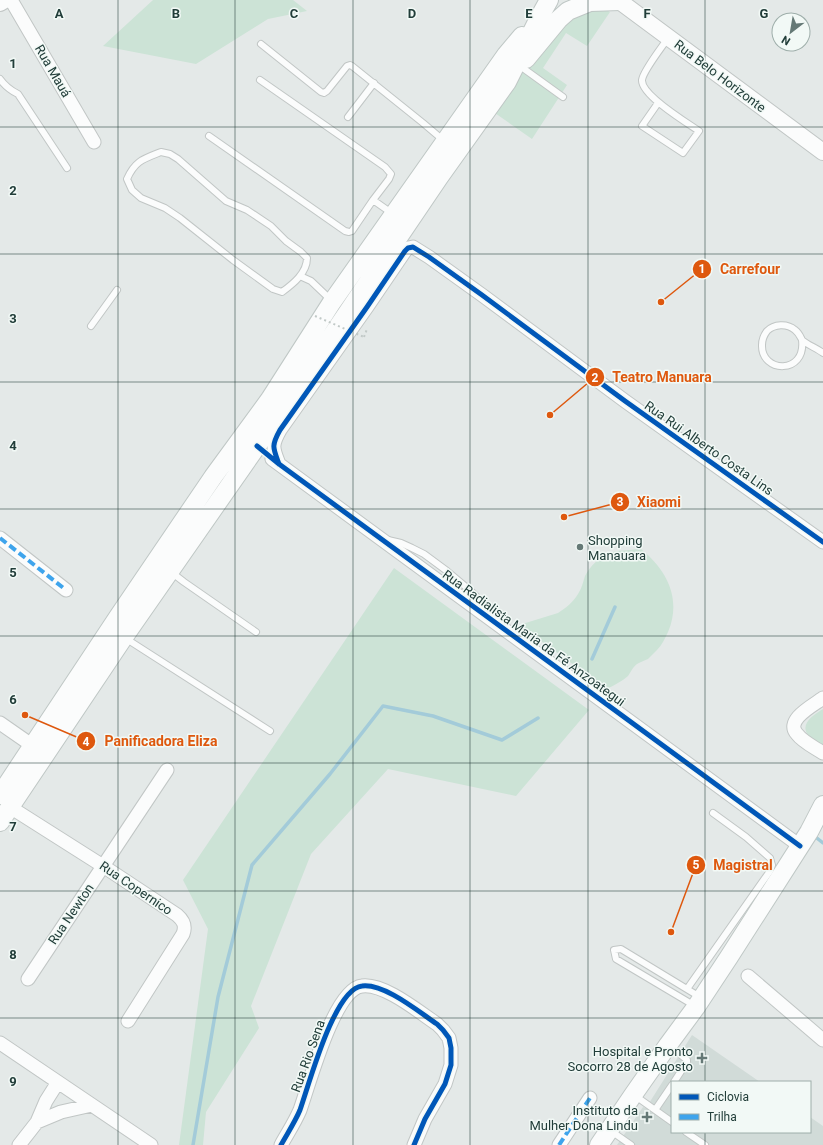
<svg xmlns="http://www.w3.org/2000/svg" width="823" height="1145" font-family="Roboto,sans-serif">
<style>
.built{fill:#d1dbd8}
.green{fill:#cce3d6}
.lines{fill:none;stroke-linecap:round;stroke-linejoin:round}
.stream{stroke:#a3cbd9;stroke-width:3.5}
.service-casing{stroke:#c1c6c5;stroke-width:8}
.minor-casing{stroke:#c1c6c5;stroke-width:15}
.tertiary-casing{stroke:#c1c6c5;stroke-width:18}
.secondary-casing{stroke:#bfc7c5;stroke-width:20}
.path{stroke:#c1c9c7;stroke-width:2;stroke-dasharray:2 3;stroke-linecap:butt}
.service{stroke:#fbfcfc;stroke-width:6}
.minor{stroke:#fbfcfc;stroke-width:13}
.tertiary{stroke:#fbfcfc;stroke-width:16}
.secondary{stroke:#fbfcfc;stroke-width:18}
.path-bridge{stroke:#c1c9c7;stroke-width:2;stroke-dasharray:2 3;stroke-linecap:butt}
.quiet{stroke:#3ea4ec;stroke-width:4;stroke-dasharray:8 4;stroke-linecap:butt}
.cycleway-casing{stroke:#f2f9f6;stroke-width:8}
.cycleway{stroke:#0057b8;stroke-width:5}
.grid{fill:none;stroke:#213d39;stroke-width:1;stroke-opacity:0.55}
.poi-dot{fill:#657976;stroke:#f2f9f6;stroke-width:1.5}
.labels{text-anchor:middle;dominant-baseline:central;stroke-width:3;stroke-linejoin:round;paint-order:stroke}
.street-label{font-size:13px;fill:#213d39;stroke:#f2f9f6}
.poi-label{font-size:13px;fill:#213d39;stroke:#f2f9f6;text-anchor:end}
.grid-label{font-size:13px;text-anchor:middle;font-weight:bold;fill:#213d39;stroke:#f2f9f6;stroke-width:3;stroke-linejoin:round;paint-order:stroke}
.leader{fill:none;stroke:#de580e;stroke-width:1.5}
.callout-dot{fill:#de580e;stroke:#f2f9f6;stroke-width:1.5}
.mark-label{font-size:12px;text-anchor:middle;font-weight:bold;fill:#fff}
.callout-label{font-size:14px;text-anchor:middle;font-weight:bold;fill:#de580e;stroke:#f2f9f6;stroke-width:3;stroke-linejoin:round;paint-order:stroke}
</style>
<rect width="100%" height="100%" fill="#e4e9e8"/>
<path class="built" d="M692 1035 760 1082H672V1132H810V1117L823 1126V1145H617L643 1107 646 1108Z"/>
<path class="green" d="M153 0H293L307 11 268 19 196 64 103 46Z
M594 3 610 12 587 46 566 33 543 68 567 85 532 139 492 111 567 14Z
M641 549C667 570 682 599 668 632 665 638 662 645 657 650 654 653 651 656 648 659 644 661 640 662 637 664 632 668 631 672 628 676 623 681 612 686 607 689L519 625 558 613C566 608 573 602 578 594 582 588 583 582 585 576 590 566 601 555 613 552 622 550 632 550 641 549Z
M394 568 589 710 516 796 388 769 311 854 251 1006 259 1028 206 1112 203 1145H179L208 929 183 880Z
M823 709V745C819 742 812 740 809 736 798 724 815 714 823 709Z"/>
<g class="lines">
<path class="stream" d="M592 659 615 607
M813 835 823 843
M193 1145 218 997 252 865 330 774 383 706 433 716 502 740 538 718"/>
<defs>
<path id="service" d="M261 44 321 92 324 93 327 91 347 66 350 65 352 66 423 123 443 140
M520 66 563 97
M0 79C5 86 10 90 18 94L67 168
M658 103 642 126 683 153 699 131C687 123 641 95 642 80 643 71 662 47 668 38
M348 117 374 83
M209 136 345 231 349 232 352 231 373 200 389 179 391 174 385 167 260 80
M161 152 170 154 178 159 226 201 247 210 271 226 286 241 301 252 307 258C307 273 293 284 282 292L273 289 233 260 180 218 165 208 141 198 132 190 127 179C135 161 143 159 161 152Z
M373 200 393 214
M300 276 311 281 332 301
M91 326 117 290
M802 340C806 375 761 373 762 345 762 340 764 335 767 331 774 324 787 323 795 330 799 333 800 336 802 340 806 344 818 349 823 353
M388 540 401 543 412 548 424 554 447 571 472 592 478 598 483 611
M171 572 184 582 256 632
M125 638 270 731
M687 989 770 871 772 865 770 858 746 837 713 813
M695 1006 616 959 614 950 621 949 700 997
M670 1046 687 1060V1062L674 1082
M634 1095 672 1122
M655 1110 672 1085
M611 1131 631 1145
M686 1132 705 1145"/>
<path id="minor" d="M11 0 94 142
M272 459 800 846
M279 464C273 448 271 446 280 430L367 307 405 251 408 248 413 247 429 257 482 295 625 401 823 542
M0 538 66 590
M823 698C814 705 784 720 797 734 803 742 814 747 823 753
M0 723 33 746
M10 807 103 866 177 915C184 921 186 926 183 934L128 1021
M748 976 823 1040
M28 979 167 770
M0 1043 151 1145
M37 1122 61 1112 92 1105
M19 1145 37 1122 46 1101 58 1082
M281 1145C287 1134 295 1122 300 1110 309 1085 334 989 362 986 384 983 419 1012 437 1024L443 1030 449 1038 451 1048V1065L445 1084 425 1119 414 1145
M559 1145 590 1098"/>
<path id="tertiary" d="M618 0 823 152
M0 3 5 0"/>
<path id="secondary" d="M526 59 559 19 568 11 590 2 620 1
M0 795 118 617 213 477 270 399 332 302 506 55 522 36
M0 822 124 637 257 446 440 176 507 82 539 18 549 0
M599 1145 633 1095 668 1045 696 1007 729 957 809 832 823 805"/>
</defs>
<use href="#service" class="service-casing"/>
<use href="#minor" class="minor-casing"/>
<use href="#tertiary" class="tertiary-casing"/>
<use href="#secondary" class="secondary-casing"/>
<path class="path" d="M364 337 367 329"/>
<use href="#service" class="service"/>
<use href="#minor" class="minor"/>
<use href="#tertiary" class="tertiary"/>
<use href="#secondary" class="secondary"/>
<path class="path-bridge" d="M315 316 364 337"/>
<path class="quiet" d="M0 538 66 590
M559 1145 590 1098"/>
<defs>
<path id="cycleway" d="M257 446 279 464 800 846
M279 464C273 448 271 446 280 430L367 307 405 251 408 248 413 247 429 257 482 295 625 401 823 542
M281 1145C287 1134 295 1122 300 1110 309 1085 334 989 362 986 384 983 419 1012 437 1024L443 1030 449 1038 451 1048V1065L445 1084 425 1119 414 1145"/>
</defs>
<use href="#cycleway" class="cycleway-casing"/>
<use href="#cycleway" class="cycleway"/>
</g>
<path class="grid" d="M118 0V1145M235 0V1145M353 0V1145M470 0V1145M588 0V1145M705 0V1082M0 127H823M0 254H823M0 382H823M0 509H823M0 636H823M0 763H823M0 891H823M0 1018H823M705 1132V1145"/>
<g class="poi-dot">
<circle cx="580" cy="547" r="4"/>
<path d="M700 1052h4v4h4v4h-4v4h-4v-4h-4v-4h4z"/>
<path d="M645 1111h4v4h4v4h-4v4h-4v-4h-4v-4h4z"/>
</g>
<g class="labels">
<g class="street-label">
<text transform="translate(53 71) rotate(60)">Rua Mauá</text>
<text transform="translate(720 76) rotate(37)">Rua Belo Horizonte</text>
<text transform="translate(709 448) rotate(35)">Rua Rui Alberto Costa Lins</text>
<text transform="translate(534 638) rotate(36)">Rua Radialista Maria da Fé Anzoategui</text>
<text transform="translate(136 888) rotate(34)">Rua Copernico</text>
<text transform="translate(71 914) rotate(-56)">Rua Newton</text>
<text transform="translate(308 1056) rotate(-70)">Rua Rio Sena</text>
</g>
<g class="poi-label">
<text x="588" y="540" text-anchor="start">Shopping<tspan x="588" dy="15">Manauara</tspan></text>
<text x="693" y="1051">Hospital e Pronto<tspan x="693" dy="15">Socorro 28 de Agosto</tspan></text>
<text x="638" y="1110">Instituto da<tspan x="638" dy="15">Mulher Dona Lindu</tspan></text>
</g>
</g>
<g class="grid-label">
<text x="59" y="18">A</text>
<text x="176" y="18">B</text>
<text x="294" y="18">C</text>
<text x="412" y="18">D</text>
<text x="529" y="18">E</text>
<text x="647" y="18">F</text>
<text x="764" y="18">G</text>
<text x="13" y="68">1</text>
<text x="13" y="195">2</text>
<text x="13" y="323">3</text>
<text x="13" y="450">4</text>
<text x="13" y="577">5</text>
<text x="13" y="704">6</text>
<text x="13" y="831">7</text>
<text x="13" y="959">8</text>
<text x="13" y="1086">9</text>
</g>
<path class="leader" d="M661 302L702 269M550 415L595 377M564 517L620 502M25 715L86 741M671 932L696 865"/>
<g class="callout-dot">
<circle cx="661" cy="302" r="4"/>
<circle cx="550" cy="415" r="4"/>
<circle cx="564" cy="517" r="4"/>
<circle cx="25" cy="715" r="4"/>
<circle cx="671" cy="932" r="4"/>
<circle cx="702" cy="269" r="10"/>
<circle cx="595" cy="377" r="10"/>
<circle cx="620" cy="502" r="10"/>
<circle cx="86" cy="741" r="10"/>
<circle cx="696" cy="865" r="10"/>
</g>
<g class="mark-label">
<text x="702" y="273">1</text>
<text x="595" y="382">2</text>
<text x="620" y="506">3</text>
<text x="86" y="746">4</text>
<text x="696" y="869">5</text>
</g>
<g class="callout-label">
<text x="750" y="274">Carrefour</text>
<text x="662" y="382">Teatro Manuara</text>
<text x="659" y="507">Xiaomi</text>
<text x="161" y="746">Panificadora Eliza</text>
<text x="743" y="870">Magistral</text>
</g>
<rect x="671" y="1081" width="140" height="52" fill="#f2f9f6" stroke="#9eaeaa"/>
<rect x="679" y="1094" width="20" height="6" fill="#0057b8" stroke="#9eaeaa"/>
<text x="707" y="1101" font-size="12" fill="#213d39">Ciclovia</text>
<rect x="679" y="1114" width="20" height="6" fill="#3ea4ec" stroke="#9eaeaa"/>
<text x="707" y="1121" font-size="12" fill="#213d39">Trilha</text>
<g transform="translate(791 32) rotate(211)"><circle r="19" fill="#f2f9f6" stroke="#9eaeaa"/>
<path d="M0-3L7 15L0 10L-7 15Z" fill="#657976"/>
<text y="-6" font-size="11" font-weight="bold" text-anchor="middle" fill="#213d39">N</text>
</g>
</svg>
